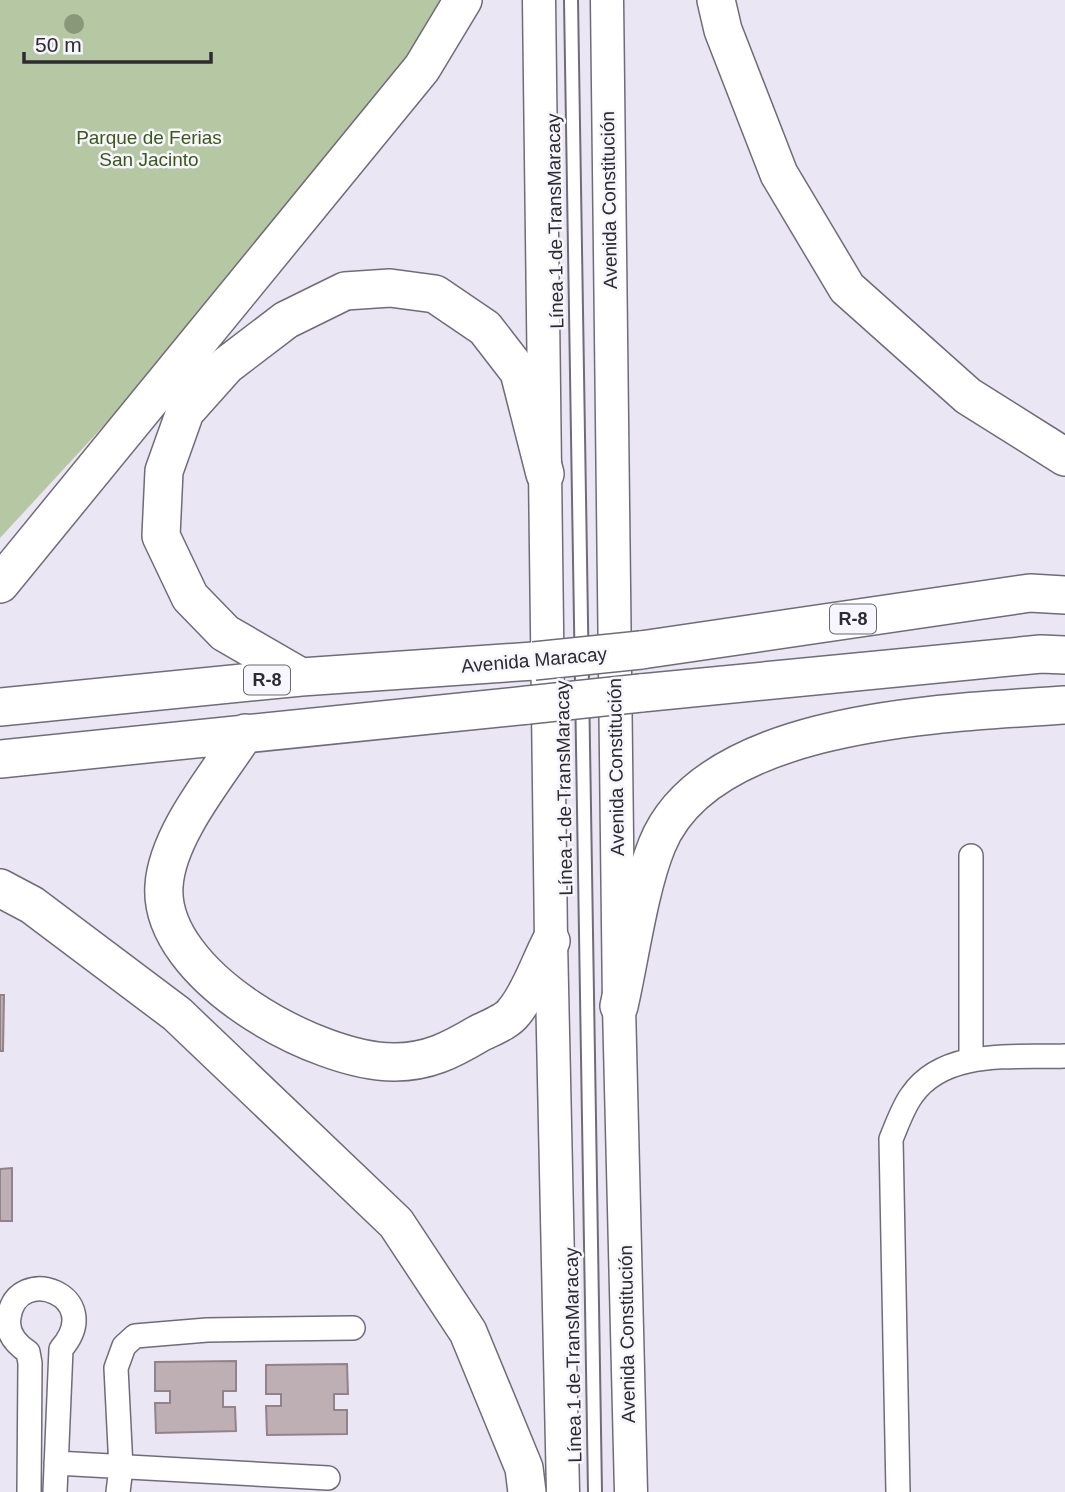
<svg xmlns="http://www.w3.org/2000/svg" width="1065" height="1492" font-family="Helvetica,sans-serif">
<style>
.green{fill:#b5c8a3}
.building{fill:#beafb4;stroke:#918388;stroke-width:2}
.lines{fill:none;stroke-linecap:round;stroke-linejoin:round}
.lane-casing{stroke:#6f6c78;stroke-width:16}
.street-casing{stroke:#6f6c78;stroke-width:26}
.secondary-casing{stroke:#6f6c78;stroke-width:35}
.primary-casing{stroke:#6f6c78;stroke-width:40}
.lane{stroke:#fff;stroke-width:12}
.street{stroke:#fff;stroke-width:23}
.secondary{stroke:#fff;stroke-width:32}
.primary{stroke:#fff;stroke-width:37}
.primary-bridge-casing{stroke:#6f6c78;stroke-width:40;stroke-linecap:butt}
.primary-bridge{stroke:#fff;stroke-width:37}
.tree{fill:#8a987a}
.labels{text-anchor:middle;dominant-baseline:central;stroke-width:5;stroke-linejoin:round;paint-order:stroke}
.shield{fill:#f7f5fd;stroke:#6a686e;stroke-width:2}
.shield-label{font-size:18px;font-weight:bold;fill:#2d2b30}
.park-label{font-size:19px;fill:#3b5816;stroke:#f7f5fd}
.street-label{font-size:19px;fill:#2d2b30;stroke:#f7f5fd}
</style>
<rect width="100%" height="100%" fill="#eae6f4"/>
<path class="green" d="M0 0H456L337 156 120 408 0 538Z"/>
<path class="building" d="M0 995H4L3 1051H0Z
M12 1168V1221H0V1169Z
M236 1361V1391H223V1407H235L236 1431 156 1433 155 1403H170V1391H155V1362Z
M347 1364 348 1394H334V1410H347V1434L267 1435 266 1406H281V1394H266V1365Z"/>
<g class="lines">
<defs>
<path id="lane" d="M571 0 595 1492"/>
<path id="street" d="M971 856V1059
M56 1463 328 1478
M29 1492 30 1363 28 1352C16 1344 6 1333 9 1317 17 1262 107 1296 61 1349L55 1492
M118 1492 121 1468 116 1368 124 1346 135 1336 207 1330 353 1328
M898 1492 891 1139C897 1125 903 1107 912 1095 945 1048 1015 1058 1065 1056"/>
<path id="secondary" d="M539 0 551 941 563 1492
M607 0 619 1006 631 1492"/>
<path id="primary" d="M716 0 723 30 779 174 847 288 968 396 1065 457
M0 584 422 68 463 0
M641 650 1030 593 1065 595
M301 677 225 633 190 597 161 536 164 471 185 412 227 365 286 320 345 291 390 288 435 294 485 328 519 372 545 474
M641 693 1041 654 1065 655
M0 707 301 677 534 661
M245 733C217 776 167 835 164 886 158 976 318 1063 395 1062 428 1062 451 1050 478 1034 489 1028 507 1022 514 1012 530 993 539 964 551 941
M0 759 528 705
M0 888 32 905 177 1014 396 1223 468 1332 524 1468 527 1492
M619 1006C630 958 639 889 657 845 708 718 949 713 1065 705"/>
</defs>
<use href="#lane" class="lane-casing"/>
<use href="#street" class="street-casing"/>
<use href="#secondary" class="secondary-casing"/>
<use href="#primary" class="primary-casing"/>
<use href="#lane" class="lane"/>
<use href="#street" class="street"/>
<use href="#secondary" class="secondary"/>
<use href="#primary" class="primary"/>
<defs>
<path id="primary-bridge" d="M534 661 641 650
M528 705 641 693"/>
</defs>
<use href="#primary-bridge" class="primary-bridge-casing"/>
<use href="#primary-bridge" class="primary-bridge"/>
</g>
<circle class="tree" cx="74" cy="24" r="10"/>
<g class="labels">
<g class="shield">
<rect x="830" y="604.5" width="46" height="29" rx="5"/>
<rect x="244" y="665.5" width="46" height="29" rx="5"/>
</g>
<g class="shield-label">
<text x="853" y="619">R-8</text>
<text x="267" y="680">R-8</text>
</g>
<g class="park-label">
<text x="149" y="137">Parque de Ferias<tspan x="149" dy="22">San Jacinto</tspan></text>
</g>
<g class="street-label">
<text transform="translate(609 200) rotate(-91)">Avenida Constitución</text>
<text transform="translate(555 221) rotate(-91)">Línea 1 de TransMaracay</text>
<text transform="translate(534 660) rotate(-5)">Avenida Maracay</text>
<text transform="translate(616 767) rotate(-91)">Avenida Constitución</text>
<text transform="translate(564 788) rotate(-91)">Línea 1 de TransMaracay</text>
<text transform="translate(627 1334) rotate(-91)">Avenida Constitución</text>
<text transform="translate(573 1355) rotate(-91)">Línea 1 de TransMaracay</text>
</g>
</g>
<path d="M24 52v10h187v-10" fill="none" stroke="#2d2b30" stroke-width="3.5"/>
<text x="35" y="52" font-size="21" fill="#2d2b30" stroke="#f7f5fd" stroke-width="5" paint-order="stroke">50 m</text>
</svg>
